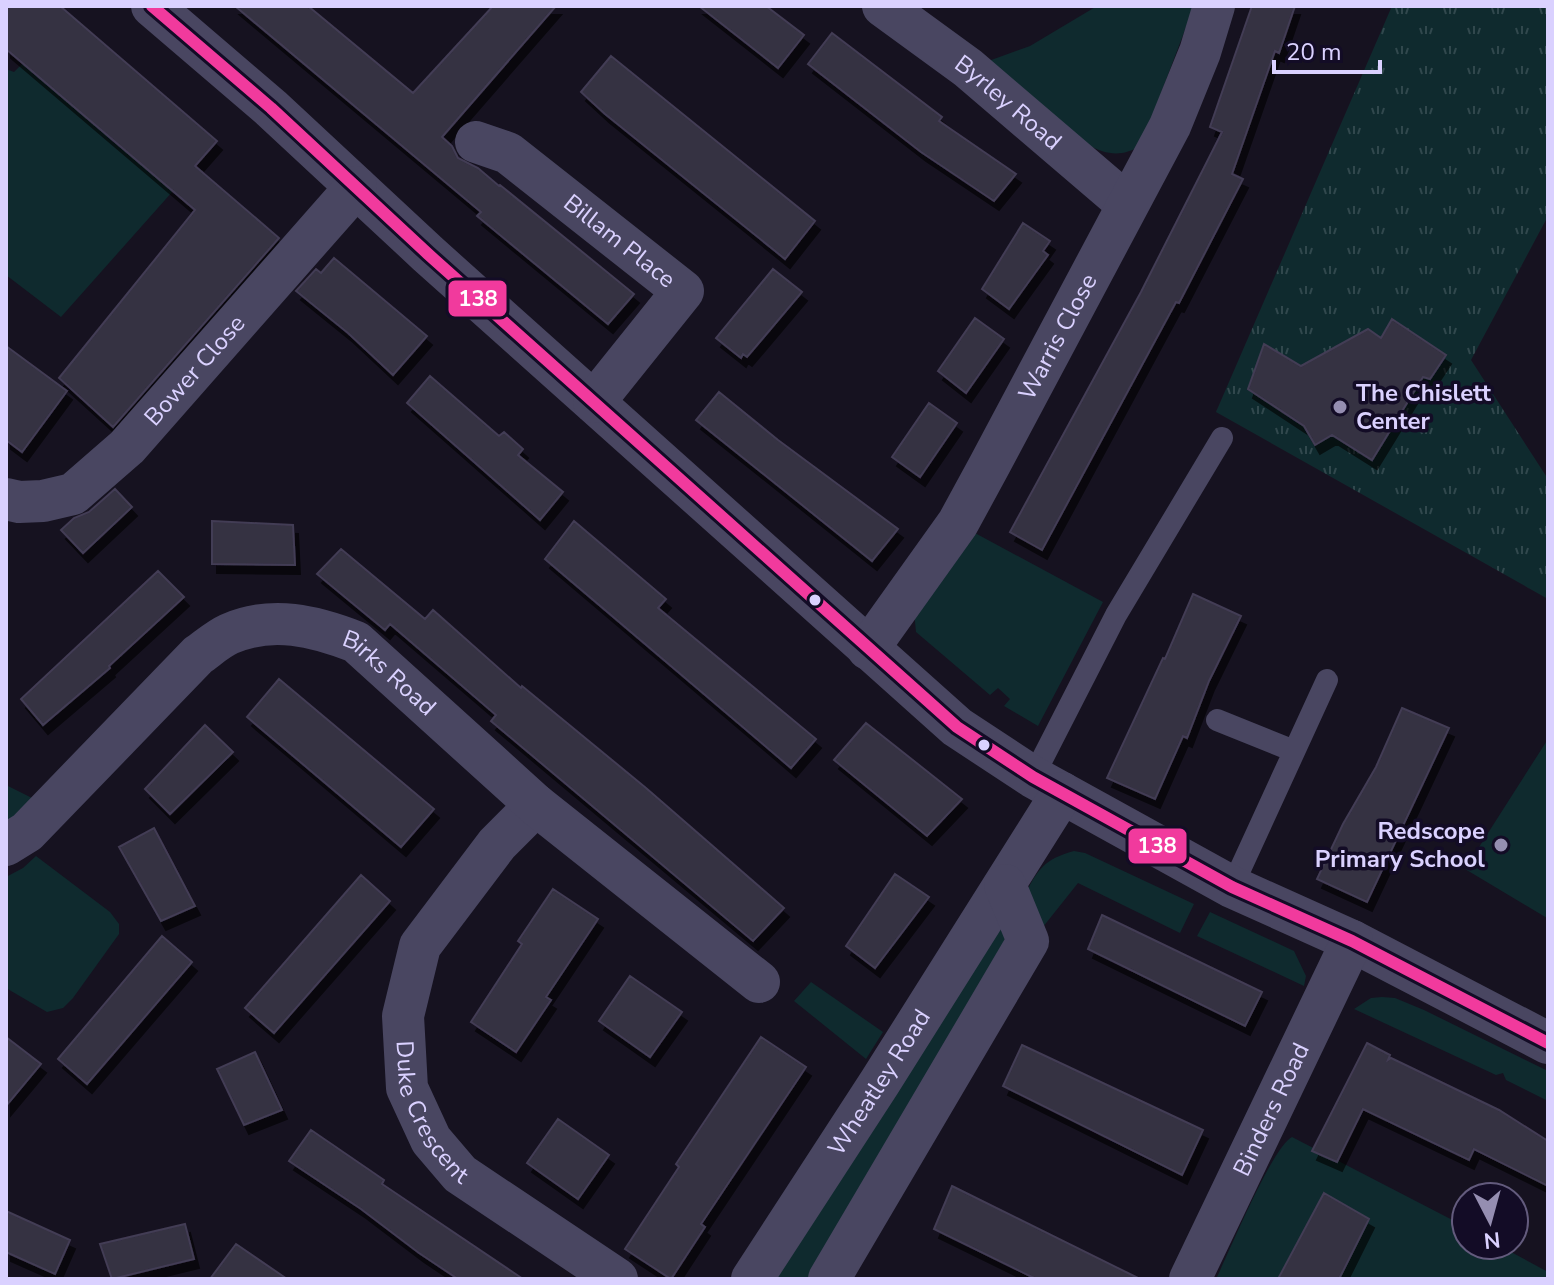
<svg xmlns="http://www.w3.org/2000/svg" width="1554" height="1285" font-family="'Nunito Sans',sans-serif">
<style>
.grass{fill:#0f2a2e}
.park{fill:url(#park-tufts)}
.building{fill:#343042;stroke:#433c54;stroke-width:2;filter:url(#shadow)}
.lines{fill:none;stroke-linecap:round;stroke-linejoin:round}
.service{stroke:#494661;stroke-width:22}
.minor{stroke:#494661;stroke-width:42}
.bus-1-casing{stroke:#130c26;stroke-width:18}
.bus-1{stroke:#f13a9d;stroke-width:12}
.poi-dot{fill:#958eb1;stroke:#130c26;stroke-width:3}
.bus-dot{fill:#dad1ff;stroke:#130c26;stroke-width:3}
.labels{text-anchor:middle;dominant-baseline:central;stroke-width:7;stroke-linejoin:round;paint-order:stroke}
.street-label{font-size:24px;fill:#dad1ff;stroke:#130c26}
.poi-label{font-size:24px;font-weight:bold;fill:#dad1ff;stroke:#130c26;text-anchor:start}
.line-badge{stroke:#130c26;stroke-width:3}
.badge-label{font-size:22px;text-anchor:middle;font-weight:bold;fill:#fff}
</style>
<defs>
<pattern id="park-tufts" width="24" height="20" patternUnits="userSpaceOnUse" patternTransform="scale(2)"><rect width="24" height="20" fill="#0f2a2e"/><path d="M3 7l-1-3M5 7V3M7 7l1-3M15 17l-1-3M17 17v-4M19 17l1-3" fill="none" stroke="#31484d"/></pattern>
<filter id="shadow"><feDropShadow dx="5" dy="9" stdDeviation="0" flood-color="#0009"/></filter>
</defs>
<rect width="100%" height="100%" fill="#161220"/>
<path class="grass" d="M1097 6H1194L1141 146C1121 157 1107 155 1088 145L983 63 1030 46Z
M23 63 173 191 61 317 6 275V69L14 72Z
M975 533 1103 602 1038 726 1004 706 1010 699 998 688 990 695 916 632 914 611Z
M1548 739V916L1547 918 1465 869Z
M6 785 36 800 6 825Z
M1074 851 1085 853 1194 904 1180 933 1078 883 1039 932 1024 897C1037 870 1044 859 1074 851Z
M36 856 110 912 119 924V934L73 998 63 1008 47 1012 6 988V877L23 868Z
M1210 912 1294 951 1306 976 1304 986 1197 936Z
M999 927 1006 938 807 1279H767Z
M811 982 883 1032 866 1059 794 1001Z
M1382 997 1395 998 1424 1010 1548 1071V1101L1506 1080 1503 1073 1496 1075 1354 1009 1371 998Z
M1292 1137 1466 1227V1245H1498L1548 1272V1279H1216C1229 1253 1272 1147 1292 1137Z"/>
<path class="park" d="M1392 6H1548V216L1471 360 1548 479V599L1216 412Z"/>
<path class="building" d="M6 6H60L217 141 195 166 279 238 113 427 59 378 195 210 6 49Z
M235 6H308L413 93 493 6H556L442 137 452 146 458 158 478 168 499 186 500 185 634 294 608 324 477 216 481 212Z
M699 6H766L804 35 778 68Z
M1252 6H1295L1279 53 1275 51 1232 174 1243 179 1179 303 1176 302 1042 550 1010 532 1141 292 1222 132 1210 127Z
M832 33 942 117 939 121 1016 174 994 201 921 152 808 64Z
M611 56 815 221 785 259 605 114 581 92Z
M1023 223 1050 241 1043 251 1048 255 1009 309 982 289Z
M334 258 427 336 393 375 348 333 296 291 316 269 321 273Z
M773 269 802 292 747 357 743 354 741 358 716 338Z
M975 318 1004 339 966 393 938 371Z
M1392 319 1446 355 1430 379 1423 377 1372 460 1332 435 1315 445 1304 426 1248 389 1264 344 1301 366 1368 329 1381 338Z
M6 346 67 391 22 452 6 440Z
M430 376 499 436 504 432 523 449 518 455 563 492 540 520 407 403Z
M719 392 778 440 898 529 872 561 696 420Z
M929 403 957 423 920 477 892 457Z
M115 489 132 507 83 553 61 530 74 518 89 512Z
M212 521 293 525 295 565 212 564Z
M574 521 666 599 658 608 816 739 791 768 545 559Z
M341 549 425 619 433 610 521 688 522 686 646 788 784 908 753 941 491 721 496 715 390 624 385 630 317 574Z
M158 571 184 597 109 666 110 668 43 725 21 699Z
M1193 594 1241 616 1209 681 1187 738 1183 736 1155 799 1107 778 1163 658 1165 659Z
M279 679 434 809 401 847 247 717Z
M1402 708 1449 728 1367 902 1317 879 1343 824 1376 767Z
M866 723 962 799 927 836 834 760Z
M205 725 233 752 170 814 145 789Z
M154 828 195 906 161 921 119 847Z
M895 874 929 897 875 968 846 946Z
M361 875 390 901 274 1033 245 1008Z
M553 889 598 919 546 997 551 1000 516 1052 471 1022 522 944 518 941Z
M1102 915 1262 992 1245 1026 1088 949Z
M162 936 192 962 87 1084 58 1059Z
M630 976 682 1012 650 1057 599 1021Z
M6 1037 41 1064 6 1106Z
M761 1037 806 1067 701 1224 705 1227 671 1279 625 1249 679 1167 676 1164Z
M1367 1043 1390 1055 1388 1060 1391 1058 1499 1110 1548 1141V1186L1474 1149 1469 1160 1363 1109 1337 1162 1312 1151Z
M1022 1045 1203 1130 1182 1175 1003 1086Z
M255 1052 282 1110 244 1125 217 1069Z
M558 1119 609 1155 578 1199 527 1163Z
M311 1130 384 1180 382 1184 523 1279H458L419 1253 361 1209 289 1161Z
M952 1186 1140 1279H1036L934 1229Z
M1324 1193 1369 1219 1339 1279H1278Z
M6 1211 70 1240 55 1274 6 1252Z
M185 1224 194 1259 112 1279 100 1244Z
M236 1244 287 1279H210Z"/>
<g class="lines">
<path class="service" d="M1217 720 1294 751
M1033 777 1116 615 1222 438
M1232 887 1327 680"/>
<g class="minor">
<path d="M152 6 271 108 428 254 957 727 1033 777 1232 887 1352 941 1548 1043"/>
<path id="s1" d="M883 6 968 68 1127 204"/>
<path id="s2" d="M476 142 508 153 683 291 594 402"/>
<path id="s3" d="M6 499 19 502 43 501 73 494 127 447 356 187"/>
<path id="s4" d="M868 649 958 523 989 466 1170 126 1200 52 1214 6"/>
<path id="s5" d="M536 805 497 844 420 946 403 1016 407 1088 431 1140 460 1174 617 1279"/>
<path id="s6" d="M6 845 27 832 198 655C208 648 218 639 229 634 272 615 315 626 356 642L536 805 759 982"/>
<path id="s7" d="M752 1279 880 1082 1062 793"/>
<path d="M829 1279 1028 941 1005 885"/>
<path id="s8" d="M1190 1279 1352 941"/>
</g>
<defs>
<path id="bus-1" d="M152 6 271 108 428 254 957 727 1033 777 1232 887 1352 941 1548 1043"/>
</defs>
<use href="#bus-1" class="bus-1-casing"/>
<use href="#bus-1" class="bus-1"/>
</g>
<g class="poi-dot">
<circle cx="1340" cy="407" r="8"/>
<circle cx="1501" cy="845" r="8"/>
</g>
<g class="bus-dot">
<circle cx="815" cy="600" r="7"/>
<circle cx="984" cy="745" r="7"/>
</g>
<g class="labels">
<g class="street-label">
<text stroke="none"><textPath href="#s1" startOffset="158">Byrley Road</textPath></text>
<text stroke="none"><textPath href="#s2" startOffset="176">Billam Place</textPath></text>
<text stroke="none"><textPath href="#s4" startOffset="366">Warris Close</textPath></text>
<text stroke="none"><textPath href="#s3" startOffset="242">Bower Close</textPath></text>
<text stroke="none"><textPath href="#s6" startOffset="484">Birks Road</textPath></text>
<text stroke="none"><textPath href="#s7" startOffset="234">Wheatley Road</textPath></text>
<text stroke="none"><textPath href="#s5" startOffset="358">Duke Crescent</textPath></text>
<text stroke="none"><textPath href="#s8" startOffset="188">Binders Road</textPath></text>
</g>
<g class="poi-label">
<text x="1356" y="393">The Chislett<tspan x="1356" dy="28">Center</tspan></text>
<text x="1485" y="831" text-anchor="end">Redscope<tspan x="1485" dy="28">Primary School</tspan></text>
</g>
</g>
<g class="line-badge">
<rect x="447" y="279" width="61" height="39" rx="8" fill="#f13a9d"/>
<rect x="1127" y="827" width="61" height="38" rx="8" fill="#f13a9d"/>
</g>
<g class="badge-label">
<text x="478" y="306">138</text>
<text x="1157" y="853">138</text>
</g>
<rect width="1554" height="1285" fill="none" stroke="#dad1ff" stroke-width="16"/>
<g transform="translate(1490 1221) rotate(174)"><circle r="38" fill="#130c26" stroke="#635b7d" stroke-width="2"/>
<path d="M0-6L14 30L0 20L-14 30Z" fill="#958eb1"/>
<text y="-12" font-size="22" font-weight="bold" text-anchor="middle" fill="#dad1ff">N</text>
</g>
<path d="M1274 60v12h106v-12" fill="none" stroke="#dad1ff" stroke-width="4"/>
<text x="1286" y="60" font-size="24" fill="#dad1ff" stroke="#130c26" stroke-width="6" paint-order="stroke">20 m</text>
</svg>
